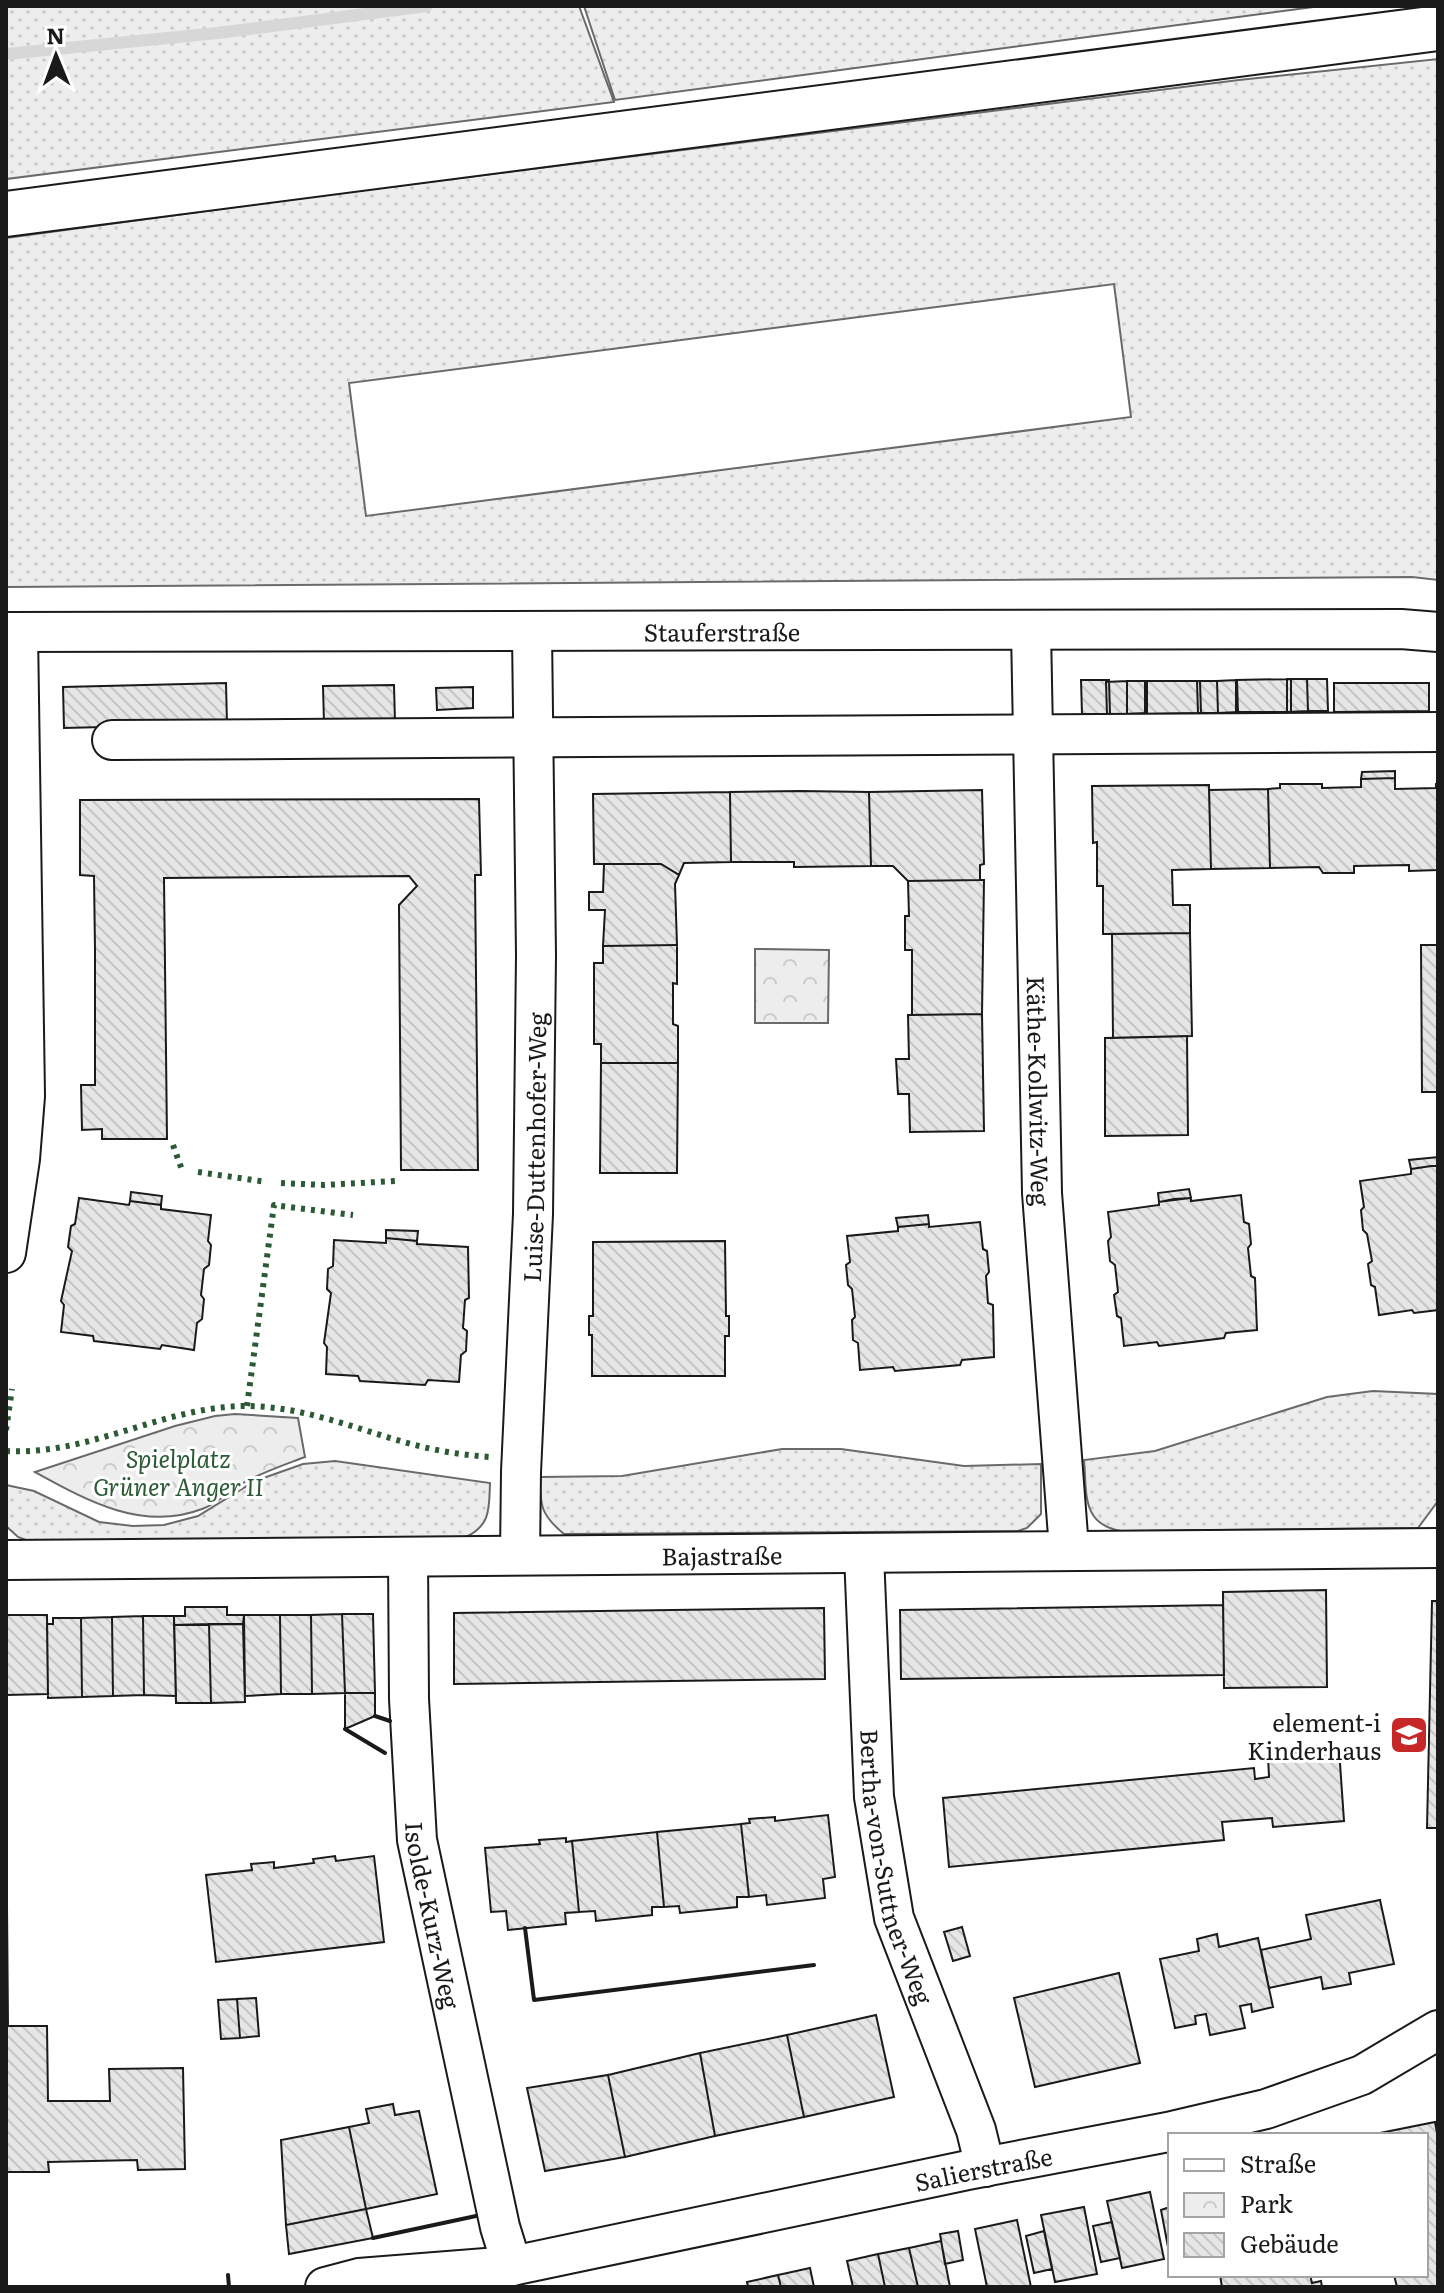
<svg xmlns="http://www.w3.org/2000/svg" width="1444" height="2293" font-family="Literata,serif">
<style>
.grass{fill:url(#grass-dots);stroke:#6a6a6a;stroke-width:2;fill-rule:evenodd}
.park{fill:url(#park-crowns);stroke:#6a6a6a;stroke-width:2}
.lines{fill:none;stroke-linecap:round;stroke-linejoin:round}
.stream{stroke:#d7d7d7;stroke-width:12}
.building{fill:url(#building-back-hatch);stroke:#1a1a1a;stroke-width:2}
.street-casing{stroke:#1a1a1a;stroke-width:42}
.secondary-casing{stroke:#1a1a1a;stroke-width:48}
.street{stroke:#fff;stroke-width:38}
.secondary{stroke:#fff;stroke-width:44}
.hedge{stroke:#2b5a34;stroke-width:6;stroke-dasharray:4 6;stroke-linecap:butt}
.wall{stroke:#1a1a1a;stroke-width:4}
.labels{text-anchor:middle;dominant-baseline:central;stroke-width:6;stroke-linejoin:round;paint-order:stroke}
.street-label{font-size:24px;fill:#1a1a1a;stroke:#fff}
.park-label{font-size:24px;font-style:italic;fill:#2b5a34;stroke:#fff}
.poi-label{font-size:24px;fill:#1a1a1a;stroke:#fff;text-anchor:end}
</style>
<defs>
<pattern id="grass-dots" width="8" height="8" patternUnits="userSpaceOnUse" patternTransform="scale(2)"><rect width="8" height="8" fill="#ededed"/><path d="M2 2h.1M6 6h.1" fill="none" stroke="#cbcbcb" stroke-width="1.8" stroke-linecap="round"/></pattern>
<pattern id="park-crowns" width="20" height="18" patternUnits="userSpaceOnUse" patternTransform="scale(2)"><rect width="20" height="18" fill="#ededed"/><path d="M2 6a3 3 0 1 1 6 0M12 15a3 3 0 1 1 6 0" fill="none" stroke="#cbcbcb"/></pattern>
<pattern id="building-back-hatch" width="6" height="6" patternUnits="userSpaceOnUse" patternTransform="scale(2)"><rect width="6" height="6" fill="#e6e6e6"/><path d="M-1 5l2 2M0 0l6 6M5-1l2 2" fill="none" stroke="#c5c5c5"/></pattern>
</defs>
<rect width="100%" height="100%" fill="#fff"/>
<path class="grass" d="M6 6H579L614 102 6 179Z
M584 6H1321L615 100Z
M1438 59V580L1412 577 6 587V238L309 197 1239 80ZM1114 284 1131 417 366 516 349 383Z
M1373 1391 1438 1394V1501L1418 1528 1121 1531C1081 1524 1087 1493 1084 1460L1155 1451 1327 1397Z
M782 1449H841L964 1466 1041 1464V1514L1027 1528 1018 1531 564 1534C541 1515 540 1506 540 1477L622 1476Z
M335 1461 490 1483C489 1508 491 1525 466 1537L31 1542 18 1537 6 1526V1485L34 1491 99 1522 133 1526 164 1525 198 1516 255 1481 303 1464Z"/>
<path class="park" d="M755 949 829 950 828 1023H755Z
M235 1414 298 1418 305 1457C284 1465 263 1472 243 1483 230 1491 217 1504 202 1509 142 1532 86 1500 35 1472L175 1426 215 1416Z"/>
<g class="lines">
<path class="stream" d="M6 54 218 33 427 6"/>
</g>
<path class="building" d="M1287 679H1307L1308 711 1287 712Z
M1291 679V712H1236V680Z
M1307 679H1327L1328 711H1308Z
M1081 680H1109L1110 714H1082Z
M1237 680 1238 712 1218 713 1217 681Z
M1127 681V714H1107L1106 682Z
M1127 681H1147V713L1127 714Z
M1145 681H1200L1201 713 1145 714Z
M1197 681H1217L1218 713H1198Z
M226 683 227 724 64 728 63 687Z
M1334 683H1429V711L1334 712Z
M394 685 395 722 324 723 323 686Z
M473 687V708L437 710 436 688Z
M1395 771V778L1361 779 1362 772Z
M1395 778V789L1436 788V784H1438V870L1409 871V865L1354 866V873H1323L1319 867 1270 868 1268 789 1280 788V784H1322V788L1361 787V779Z
M1209 785 1211 869 1172 870 1173 905H1190V933L1103 934V886H1097V842L1093 843 1092 786Z
M1268 789 1270 868 1211 869 1209 790Z
M982 790 984 864 980 865V880L908 881 893 866H871L869 792Z
M800 791 869 792 871 866 794 867V862H731L730 792Z
M730 792 731 862 684 863 679 875 661 864H594L593 794Z
M479 799 481 875H475L478 1170H401L399 905 417 886 409 876 164 878 167 1139H102V1129L82 1130 81 1085H95V950L94 876 80 875V800Z
M604 864H661L679 875 675 884 677 945 603 946 605 910H589V892H603Z
M980 880H984L982 1014 912 1015V950H905V916H909L908 881Z
M1190 933 1192 1036 1113 1038 1112 934Z
M677 945V984L673 983V1024L678 1026V1063H601V1044H594V963H603V946Z
M1421 945H1438V1092H1422Z
M982 1014 984 1131 910 1132 909 1094H898L896 1059H909L908 1015Z
M1187 1036 1188 1135 1105 1136V1038Z
M601 1063H678L677 1173H600Z
M1438 1157V1165L1411 1169 1409 1160Z
M1438 1165V1310L1414 1313 1412 1310 1379 1315 1375 1287 1371 1285 1368 1264 1372 1261 1367 1234 1363 1230 1361 1210 1364 1207 1360 1181 1411 1174V1169Z
M1189 1189 1191 1198 1159 1202 1158 1193Z
M131 1192 162 1196 161 1205 130 1201Z
M1241 1195 1244 1222 1249 1224 1251 1244 1248 1248 1251 1276 1255 1278 1257 1330 1226 1333 1224 1338 1159 1346 1157 1342 1124 1346 1121 1318 1117 1316 1114 1295 1118 1292 1115 1265 1110 1261 1108 1241 1111 1237 1108 1212 1159 1205V1202L1174 1199 1191 1198V1201Z
M79 1198 129 1205 130 1201 145 1203 161 1205V1209L211 1215 208 1241 211 1245 209 1265 204 1269 201 1295 204 1299 202 1319 197 1323 194 1350 162 1345 160 1349 94 1341 93 1336 61 1332 64 1305 61 1301 72 1251 68 1247 71 1226 75 1224Z
M928 1215 929 1224 898 1227 896 1218Z
M980 1222 983 1249 987 1251 989 1272 986 1276 988 1303 993 1305 994 1357 962 1360 960 1365 895 1371 893 1367 860 1370 858 1343 853 1340 852 1320 855 1317 852 1289 848 1285 846 1265 850 1262 847 1236 898 1231V1227L929 1224V1227Z
M386 1230 418 1231 417 1241 386 1238Z
M386 1238 417 1241V1244L468 1247 469 1298 465 1300 463 1328 467 1331 466 1351 461 1355 459 1382 428 1380 425 1385 360 1381 358 1376 326 1374 327 1347 324 1343 331 1293 327 1289 328 1269 333 1266 334 1240 386 1243Z
M725 1241 726 1316H729V1336H725V1376H592V1335H589V1316H593V1242Z
M1326 1590 1327 1687 1224 1688 1223 1592Z
M1432 1601H1438V1828H1427Z
M1223 1605 1224 1675 901 1679 900 1610Z
M185 1607H227V1615H244L243 1624 174 1625V1616H185Z
M824 1608 825 1679 454 1684V1613Z
M342 1614 345 1693 312 1694 311 1615Z
M342 1614H373L375 1693H345Z
M6 1615H47L48 1694 6 1695Z
M244 1615H280L281 1694 245 1696Z
M280 1615H311L312 1694H281Z
M143 1616 144 1695 113 1696 112 1617Z
M143 1616H174L176 1696 144 1695Z
M112 1617 113 1696 82 1697 81 1618Z
M53 1618H81L82 1697 48 1698 47 1624H53Z
M209 1624 211 1703H176L174 1625Z
M209 1624H243L245 1702 211 1703Z
M345 1693H375V1716L345 1729Z
M1339 1749 1344 1821 1273 1827 1272 1818 1222 1822 1224 1840 949 1867 943 1798 1254 1768 1255 1779 1269 1777 1268 1755Z
M828 1815 835 1877 823 1879 825 1898 767 1905 766 1895 749 1897 741 1824 750 1823 749 1819 775 1817V1821Z
M741 1824 749 1897H737V1907L680 1913 679 1906 664 1907 657 1832Z
M657 1832 664 1907H652V1915L596 1921 595 1911 579 1912 572 1841Z
M566 1838V1842L572 1841 579 1912 565 1913 566 1924 508 1930 506 1911 491 1912 485 1848 540 1844 539 1840Z
M335 1856 336 1861 374 1856 384 1942 216 1962 206 1875 252 1870 251 1864 274 1862V1868L314 1863 313 1859Z
M1380 1900 1394 1964 1349 1973 1351 1984 1323 1989 1321 1977 1269 1988 1261 1950 1311 1939 1306 1915Z
M7 1906 8 2026H6V1906Z
M962 1927 970 1956 953 1961 944 1932Z
M1217 1934 1219 1947 1258 1938 1273 2007 1252 2012 1251 2004 1240 2006 1245 2028 1210 2035 1206 2014 1195 2016 1196 2024 1175 2028 1160 1959 1199 1951 1197 1939Z
M1119 1973 1140 2063 1035 2087 1014 1998Z
M256 1998 259 2036 240 2038 237 1999Z
M237 1999 240 2038 221 2039 218 2000Z
M876 2015 894 2097 804 2117 787 2035Z
M6 2026H47L48 2101H110L109 2069 183 2068 185 2169 138 2170 137 2160 48 2162 49 2172H6Z
M787 2035 804 2117 715 2136 700 2053Z
M700 2053 715 2136 625 2157 608 2075Z
M608 2075 625 2157 545 2171 527 2088Z
M393 2104 395 2115 419 2111 437 2194 366 2209 349 2127 369 2123 366 2109Z
M1435 2122 1438 2138V2287H1397L1394 2275H1426V2135H1370Z
M349 2127 366 2209 286 2225 281 2140Z
M1150 2192 1164 2259 1122 2268 1107 2201Z
M1084 2207 1097 2274 1055 2282 1041 2215Z
M1170 2207V2246L1168 2247 1161 2210Z
M366 2209 373 2238 289 2254 286 2225Z
M1017 2220 1031 2287H987L975 2229Z
M1112 2222 1120 2258 1101 2262 1093 2226Z
M958 2231 963 2260 945 2264 940 2234Z
M1044 2231 1052 2269 1034 2273 1026 2236Z
M941 2241 950 2287H918L909 2248Z
M909 2248 918 2287H885L878 2254Z
M878 2254 885 2287H853L847 2261Z
M810 2268 814 2287H781L778 2275Z
M778 2275 781 2287H748L747 2282Z
M1220 2275H1310L1312 2283 1321 2281 1322 2287H1222Z"/>
<g class="lines">
<defs>
<g id="street">
<path id="s1" d="M1031 631 1042 1193 1069 1549"/>
<path id="s2" d="M6 632 1401 629 1438 632"/>
<path d="M112 740 1438 732"/>
<path d="M6 1253 20 1159 25 1096 18 632"/>
<path id="s3" d="M864 1554 874 1797 894 1918 976 2130 985 2167"/>
<path id="s4" d="M520 1555 521 1472 533 1214 536 955 532 632"/>
<path id="s5" d="M408 1557 409 1699 417 1840 500 2227 512 2266"/>
<path id="s6" d="M6 1560 1438 1548"/>
<path id="s7" d="M325 2287 359 2278 512 2266 968 2170 1168 2132 1266 2109 1362 2075 1438 2030"/>
</g>
<path id="secondary" d="M6 214 1438 28"/>
</defs>
<use href="#street" class="street-casing"/>
<use href="#secondary" class="secondary-casing"/>
<use href="#street" class="street"/>
<use href="#secondary" class="secondary"/>
<path class="hedge" d="M173 1145 182 1170
M198 1172 267 1182
M281 1183 324 1185 395 1181
M247 1406 274 1205 353 1215
M6 1430 12 1389
M6 1451C89 1456 161 1407 245 1406 303 1406 356 1429 411 1444 437 1451 463 1455 490 1457"/>
<path class="wall" d="M375 1716 390 1721
M345 1729 385 1753
M525 1928 534 2000 814 1965
M373 2238 476 2216
M228 2275 229 2287"/>
</g>
<defs>
<symbol id="school-square" viewBox="-11 -11 22 22"><rect x="-9" y="-9" width="18" height="18" rx="4" fill="#c62828" stroke="#fff"/><path d="M0-5L7-2L0 1L-7-2ZM-4 1L0 2.5L4 1V4Q0 6-4 4Z" fill="#fff"/></symbol>
</defs>
<g fill-rule="evenodd">
<use href="#school-square" x="1387" y="1713" width="44" height="44"/>
</g>
<g class="labels">
<g class="street-label">
<text stroke="none"><textPath href="#s2" startOffset="716">Stauferstraße</textPath></text>
<text stroke="none"><textPath href="#s1" startOffset="460">Käthe-Kollwitz-Weg</textPath></text>
<text stroke="none"><textPath href="#s4" startOffset="408">Luise-Duttenhofer-Weg</textPath></text>
<text stroke="none"><textPath href="#s6" startOffset="716">Bajastraße</textPath></text>
<text stroke="none"><textPath href="#s3" startOffset="316">Bertha-von-Suttner-Weg</textPath></text>
<text stroke="none"><textPath href="#s5" startOffset="360">Isolde-Kurz-Weg</textPath></text>
<text stroke="none"><textPath href="#s7" startOffset="670">Salierstraße</textPath></text>
</g>
<g class="park-label">
<text x="178" y="1457">Spielplatz<tspan x="178" dy="28">Grüner Anger II</tspan></text>
</g>
<g class="poi-label">
<text x="1381" y="1721">element-i<tspan x="1381" dy="28">Kinderhaus</tspan></text>
</g>
</g>
<rect width="1444" height="2293" fill="none" stroke="#1a1a1a" stroke-width="16"/>
<rect x="1168" y="2133" width="260" height="144" fill="#ffffff" stroke="#a3a3a3" stroke-width="2"/>
<rect x="1184" y="2159" width="40" height="12" fill="#ffffff" stroke="#a3a3a3" stroke-width="2"/>
<text x="1240" y="2173" font-size="24" fill="#1a1a1a">Straße</text>
<rect x="1184" y="2193" width="40" height="24" fill="url(#park-crowns)" stroke="#a3a3a3" stroke-width="2"/>
<text x="1240" y="2213" font-size="24" fill="#1a1a1a">Park</text>
<rect x="1184" y="2233" width="40" height="24" fill="url(#building-back-hatch)" stroke="#a3a3a3" stroke-width="2"/>
<text x="1240" y="2253" font-size="24" fill="#1a1a1a">Gebäude</text>
<g transform="translate(56 56) rotate(359)" stroke="#ffffff" stroke-width="6" paint-order="stroke">
<path d="M0-6L14 30L0 20L-14 30Z" fill="#1a1a1a"/>
<text y="-12" font-size="22" font-weight="bold" text-anchor="middle" fill="#1a1a1a">N</text>
</g>
</svg>
